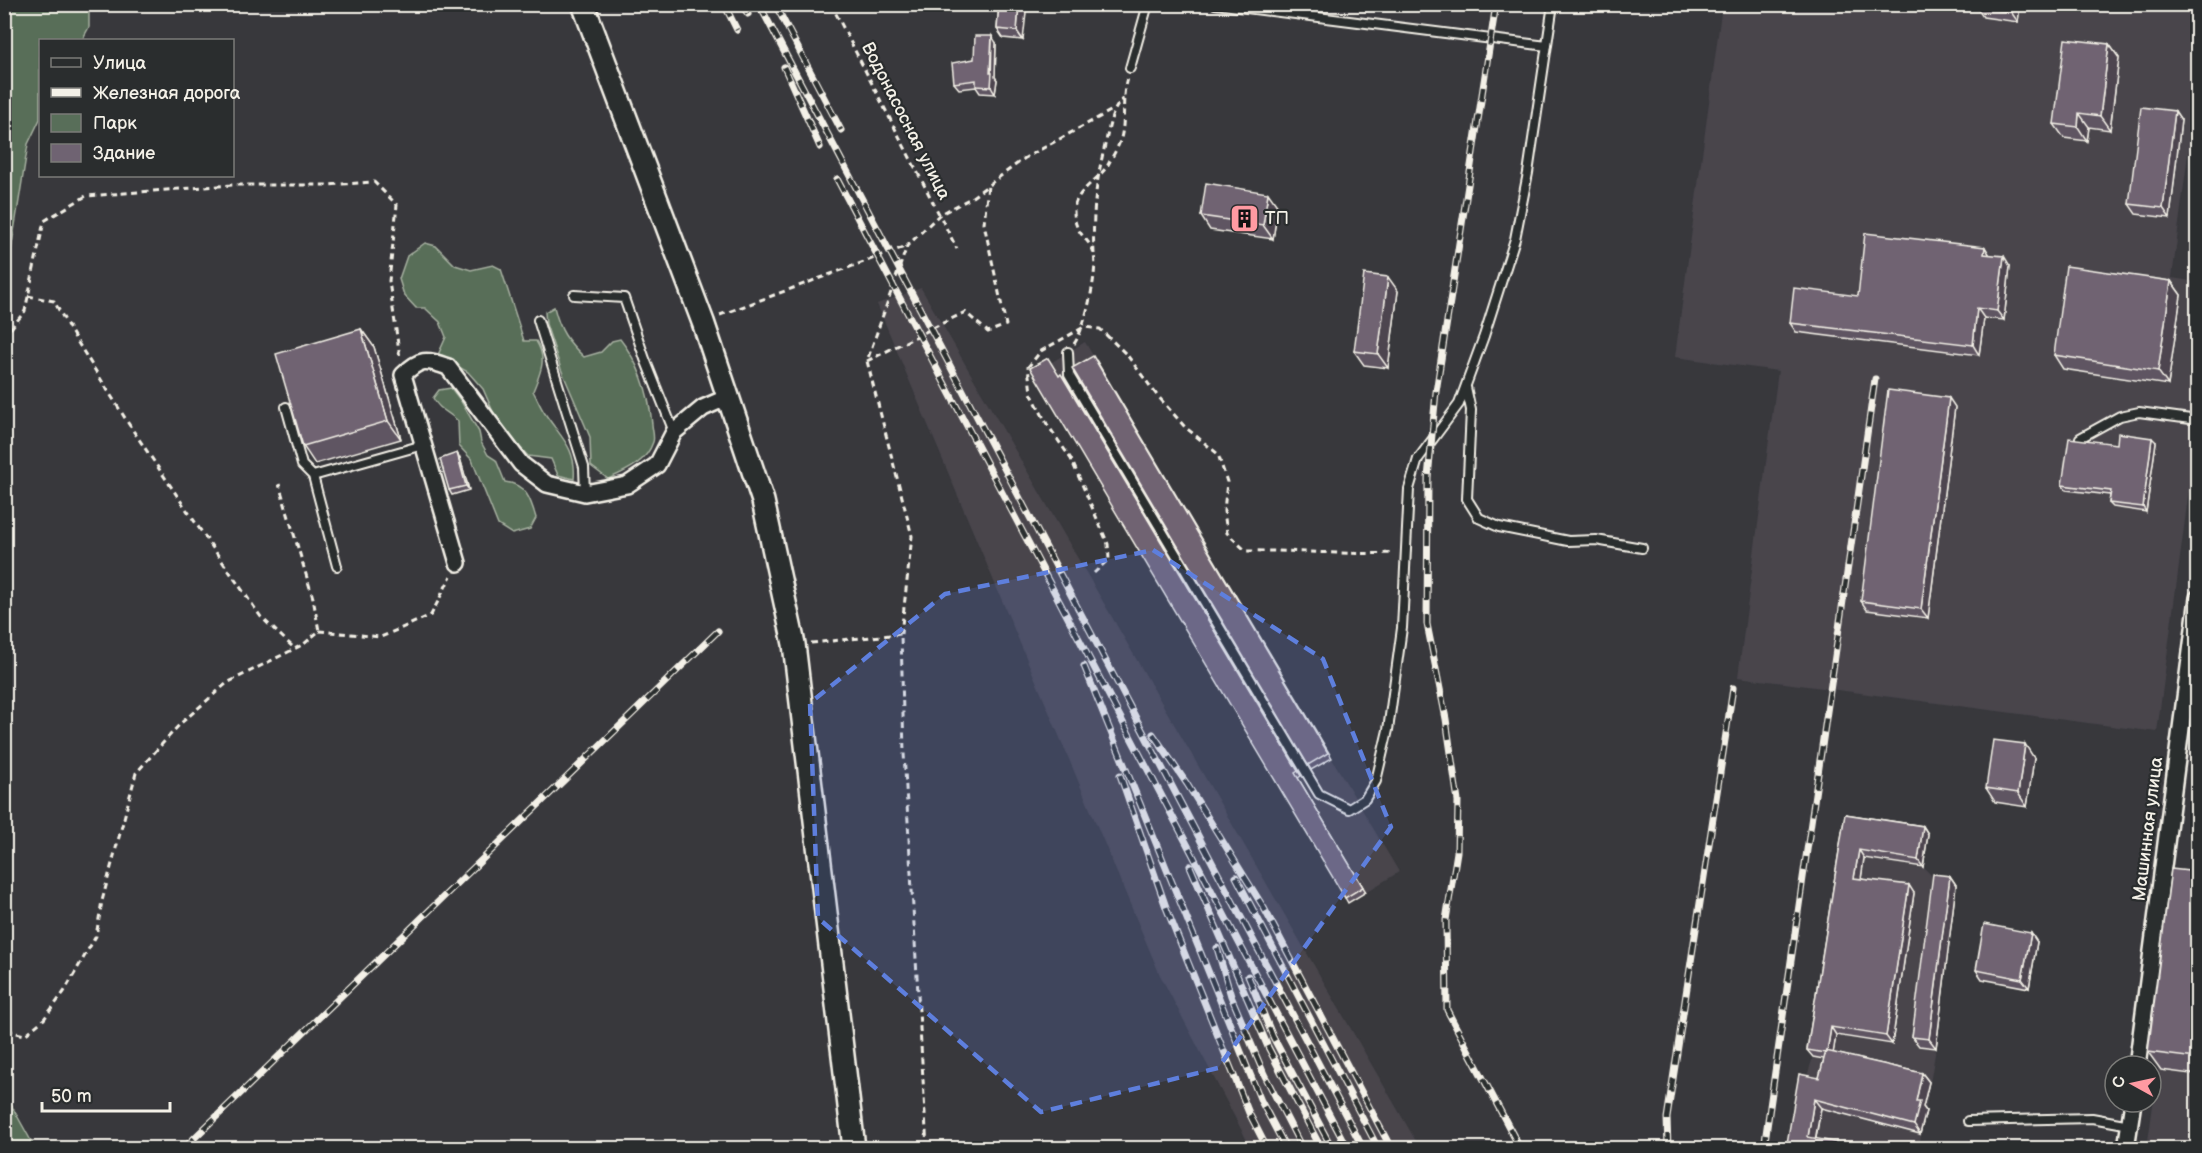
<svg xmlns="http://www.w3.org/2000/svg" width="2202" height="1153" font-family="'Balsamiq Sans',sans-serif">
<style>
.built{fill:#48454c}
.green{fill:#586e59;stroke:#a6b0a0;stroke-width:1.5}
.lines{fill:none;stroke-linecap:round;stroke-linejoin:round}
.lane-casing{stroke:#f4f1e8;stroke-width:12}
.street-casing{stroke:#f4f1e8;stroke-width:20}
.secondary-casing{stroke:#f4f1e8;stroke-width:26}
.path{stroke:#f4f1e8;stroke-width:3;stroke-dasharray:6 4.5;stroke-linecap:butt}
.lane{stroke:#2a2d2e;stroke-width:8}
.street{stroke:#2a2d2e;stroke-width:15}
.secondary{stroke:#2a2d2e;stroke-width:21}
.rail-casing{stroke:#f4f1e8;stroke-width:7}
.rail{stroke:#2a2d2e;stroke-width:4.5;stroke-dasharray:14;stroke-linecap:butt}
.wall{fill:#5f5562;stroke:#f4f1e8;stroke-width:1.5}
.shaded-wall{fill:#4e4550;stroke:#f4f1e8;stroke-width:1.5}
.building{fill:#6f6372;stroke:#f4f1e8;stroke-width:1.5}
.marked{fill:#5e7fdd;fill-opacity:0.2;stroke:#5e7fdd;stroke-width:4.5;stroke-dasharray:12 8;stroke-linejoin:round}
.labels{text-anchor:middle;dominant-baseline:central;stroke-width:4.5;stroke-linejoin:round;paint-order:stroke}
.street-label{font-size:18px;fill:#f4f1e8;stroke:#2a2d2e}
.poi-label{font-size:18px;fill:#f4f1e8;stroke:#2a2d2e;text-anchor:start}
</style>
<rect width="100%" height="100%" fill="#38383c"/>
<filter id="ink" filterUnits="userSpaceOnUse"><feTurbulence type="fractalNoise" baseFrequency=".0167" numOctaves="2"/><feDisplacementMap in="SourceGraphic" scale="12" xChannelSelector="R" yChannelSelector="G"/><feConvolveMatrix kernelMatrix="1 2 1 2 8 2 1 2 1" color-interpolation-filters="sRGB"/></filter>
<g filter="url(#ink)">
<path class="built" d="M1722 5H2197V84L2172 278 2197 282 2198 421 2157 732 1738 677 1778 371 1675 357Z
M921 288 1420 1148H1251L1160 975 877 304Z
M1085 342 1399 872 1348 903 1034 373Z
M1850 821 1928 834 1923 867 1939 883 1956 885 1936 1048 1919 1148H1794L1805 1083 1813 1057Z
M2185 878H2197V1148H2147Z"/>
<path class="green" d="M5 4 89 5V27L82 40H40V119L28 144 5 288Z
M425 243 436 246 455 265 471 270 493 265 501 269 524 341H536C548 360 540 373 533 391 537 398 540 406 544 412 559 436 577 447 574 479L558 475 551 459 528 456 498 423 483 389 468 372 438 355 446 337 440 322 425 308H416L404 295 399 279 407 256Z
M554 307C560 331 567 341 584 357L601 352 612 341 620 339C639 363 649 393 652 424 652 429 655 437 653 442 646 463 626 471 608 479L591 466 590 437 561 369 546 324 545 312Z
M451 388 461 401 479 432 481 442 488 455 496 460 505 482C526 484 531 500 536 518L530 529 512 534 498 525 472 460 459 446 458 421C448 411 440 411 433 398L439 390Z
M5 1094 35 1148H5Z"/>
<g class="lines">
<defs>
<path id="lane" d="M1215 4 1547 46
M1130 68 1148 4
M574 295 624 298 645 359 674 432
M538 320 584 467 585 493
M1068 352 1069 375 1319 794 1349 809 1365 799 1376 781 1388 730 1402 628 1409 489 1418 459 1459 404 1484 336 1515 239 1528 173 1553 4
M1466 387 1471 410 1467 499 1479 518 1499 527 1568 541 1596 540 1642 548
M286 407 302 465 313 476 423 445
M2080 438 2120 416 2139 412 2198 420
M313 476 337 566
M1968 1121 2092 1118 2130 1125"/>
<path id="street" d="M458 563 403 375C420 358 426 359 448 367L521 464 547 484 585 493 627 485 657 465 674 432 703 408 728 397
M2137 1066 2198 598
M2126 1148 2133 1102"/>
<path id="secondary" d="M583 4 703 322 763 501 794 644 854 1148"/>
</defs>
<use href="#lane" class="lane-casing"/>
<use href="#street" class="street-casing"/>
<use href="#secondary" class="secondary-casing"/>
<path class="path" d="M831 4 957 249
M1094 254C1092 213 1096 180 1106 141 1110 123 1111 112 1123 98
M28 296 54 301 70 330 130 426 199 528 261 617 295 649
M720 315 907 246
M4 337 25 311 44 221 86 196 232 185H327L374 182 397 205 389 281 400 358
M1074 344C1085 329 1098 272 1094 255 1090 236 1074 237 1074 210 1075 190 1101 179 1109 163 1113 155 1119 146 1121 138 1126 119 1121 98 1127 78
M867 361 965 312 988 332 1006 325 984 224 988 185
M1094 573 1109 559 1108 544 1071 459 1047 424 1031 393 1028 367 1041 351 1084 327 1100 329 1127 355 1156 394 1185 427 1218 454 1227 482 1224 511 1227 533 1246 551C1295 550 1344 555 1394 553
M319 631 381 637 431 615 451 576
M901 634 912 536 867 361 907 246 939 215 971 198 1025 158 1114 109
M811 643 901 634 904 753 927 1148
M4 1018 12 1032 25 1035 44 1019 64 992 96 936 102 901 136 773 180 724 227 683 304 644 319 631 313 598 279 484"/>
<use href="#lane" class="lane"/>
<use href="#street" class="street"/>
<use href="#secondary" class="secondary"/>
<defs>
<path id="rail" d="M724 4 737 30
M741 4 748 14
M759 4 1363 1148
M775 4 841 130
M1496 4 1436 392 1428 478 1427 624 1446 719 1458 801 1457 852 1446 920 1447 1010 1520 1148
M784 67 820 147
M837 179 1347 1148
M1084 666 1261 1101 1286 1148
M1153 734 1187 784 1264 908 1391 1148
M1120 775 1167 910 1249 1113 1267 1148
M1190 866 1268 1047 1321 1148
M1236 877 1378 1148
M1217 948 1231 996 1264 1074 1302 1148
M1248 976 1273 1037 1332 1148
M184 1148 718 631
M1668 1148 1667 1118 1733 688
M1764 1148 1875 379"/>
</defs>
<use href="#rail" class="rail-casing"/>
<use href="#rail" class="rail"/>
</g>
<path class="wall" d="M999 4 1023 40 1003 38 997 29Z
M1977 4H2020L2018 22 1983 17 1977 8Z
M996 43 995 77 997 80 995 94 980 93 976 87 959 89 954 83 974 59Z
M2109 44 2119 58 2110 130 2089 127 2087 141 2064 138 2054 124Z
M2175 111 2181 120 2170 218 2136 214 2129 204Z
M1278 207 1273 239 1210 230 1201 216Z
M2010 266 2004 320 1984 318 1979 355 1796 332 1790 323 1858 296Z
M2171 281 2181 295 2168 385 2063 369 2054 355Z
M1398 291 1388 368 1364 365 1354 351Z
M361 329 374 347 401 439 315 464 303 446Z
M1096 360 1332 758 1311 770 1308 765Z
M1059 376 1064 379 1301 776 1298 778 1366 892 1348 903Z
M1955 407 1928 618 1867 610 1861 601Z
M2156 442 2146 512 2113 507 2109 503 2110 495 2066 490 2062 485 2117 444Z
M460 458 469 490 452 495 449 490Z
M2034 758 2027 807 1995 802 1986 788Z
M1845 814 1923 826 1928 834 1923 867 1864 858 1861 879 1914 893 1892 1044 1836 1035 1833 1053 1922 1073 1929 1082 1923 1107 1926 1111 1920 1134 1821 1108 1816 1138 1786 1149 1819 1078 1824 1059 1813 1057 1807 1050Z
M2198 872V1075L2161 1070 2148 1052Z
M1950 876 1956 885 1936 1048 1919 1046 1912 1037Z
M2037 942 2029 988 1982 979 1976 970Z"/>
<path class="shaded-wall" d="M1019 4H1027L1023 40 1017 31Z
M2012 4H2020L2018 22 2011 12Z
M992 36 996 43 995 77 997 80 995 94 991 87Z
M2109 44 2119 58 2110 130 2100 116Z
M2175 111 2181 120 2170 218 2163 208Z
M2079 113 2089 127 2087 141 2078 127Z
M1268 193 1278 207 1273 239 1263 225Z
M1985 247 1991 257 1984 254Z
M2004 256 2010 266 2004 320 1997 311Z
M1388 277 1398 291 1388 368 1378 354Z
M2171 281 2181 295 2168 385 2158 371Z
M1977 308 1984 318 1979 355 1973 345Z
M361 329 374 347 401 439 388 421Z
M1949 398 1955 407 1928 618 1921 609Z
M2152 438 2156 442 2146 512 2143 507Z
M457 453 460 458 469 490 466 486Z
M2025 744 2034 758 2027 807 2018 793Z
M1923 826 1928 834 1923 867 1918 860Z
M1859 850 1864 858 1860 886 1854 878Z
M1950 876 1956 885 1936 1048 1929 1039Z
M1909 885 1914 893 1892 1044 1886 1036Z
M2031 933 2037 942 2029 988 2022 979Z
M1831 1027 1836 1035 1832 1061 1827 1053Z
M2198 1038V1062L2195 1058Z
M1922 1073 1929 1082 1923 1107 1926 1111 1920 1134 1914 1125 1916 1101Z
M1814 1099 1821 1108 1814 1146 1808 1137Z"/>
<path class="building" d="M999 4H1019L1017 31 997 29Z
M1977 4H2012L2011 12 1977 8Z
M975 36H992L990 73H992L991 87 976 86V80L954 83 952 63 974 59Z
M2065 39 2109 44 2100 116 2079 113 2078 127 2054 124Z
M2141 107 2175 111 2163 208 2129 204Z
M1206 183 1268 193 1263 225 1201 216Z
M1865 233 1985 247 1984 254 2004 256 1997 311 1977 308 1973 345 1790 323 1794 288 1858 296Z
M2066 266 2171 281 2158 371 2054 355Z
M1364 274 1388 277 1378 354 1354 351Z
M361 329 388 421 303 446 276 354Z
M1093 356 1328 753 1308 765 1072 368Z
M1048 358 1059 376 1061 374 1298 771 1295 773 1363 887 1345 898 1030 368Z
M1888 390 1949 398 1921 609 1861 601Z
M2118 433 2152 438 2143 507 2109 503 2111 491 2062 485 2069 438 2117 444Z
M457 453 466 486 449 490 440 459Z
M1993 740 2025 744 2018 793 1986 788Z
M1845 814 1923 826 1918 860 1859 850 1854 878 1909 885 1886 1036 1831 1027 1827 1052 1826 1051 1825 1053 1807 1050Z
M2171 869 2198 872V1038L2195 1058 2148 1052Z
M1933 874 1950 876 1929 1039 1912 1037Z
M1984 924 2031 933 2022 979 1976 970Z
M1826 1051 1922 1073 1916 1101H1920L1914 1125 1814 1099 1808 1137 1869 1149H1786L1799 1074 1819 1078Z"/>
</g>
<path class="marked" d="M1153 550 1323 659 1391 827 1218 1068 1041 1112 818 918 810 703 945 594Z"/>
<defs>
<symbol id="building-square" viewBox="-11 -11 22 22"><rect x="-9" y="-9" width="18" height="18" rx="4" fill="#ff9aa2" stroke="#2a2d2e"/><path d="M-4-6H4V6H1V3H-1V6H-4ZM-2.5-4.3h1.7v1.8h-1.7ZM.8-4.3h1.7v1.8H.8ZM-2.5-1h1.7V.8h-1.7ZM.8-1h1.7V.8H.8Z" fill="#111"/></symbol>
</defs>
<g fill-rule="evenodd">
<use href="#building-square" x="1228" y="202" width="33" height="33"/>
</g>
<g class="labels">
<g class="street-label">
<text transform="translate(906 121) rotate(63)">Водонасосная улица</text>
<text transform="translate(2148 829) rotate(-83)">Машинная улица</text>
</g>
<g class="poi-label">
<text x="1265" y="218">ТП</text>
</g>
</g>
<rect width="2202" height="1153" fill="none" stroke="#2a2d2e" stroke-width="24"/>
<rect x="12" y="12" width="2178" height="1129" fill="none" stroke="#f4f1e8" stroke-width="2" filter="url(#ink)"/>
<rect x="39" y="39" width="195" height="138" fill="#2a2d2e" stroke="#7b7b78" stroke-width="1.5"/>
<rect x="51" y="58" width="30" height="9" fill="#2a2d2e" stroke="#7b7b78" stroke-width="1.5"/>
<text x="93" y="69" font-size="18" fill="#f4f1e8">Улица</text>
<rect x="51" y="88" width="30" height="9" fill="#f4f1e8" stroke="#7b7b78" stroke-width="1.5"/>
<text x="93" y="99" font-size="18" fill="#f4f1e8">Железная дорога</text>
<rect x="51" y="114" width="30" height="18" fill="#586e59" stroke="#7b7b78" stroke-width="1.5"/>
<text x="93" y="129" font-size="18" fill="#f4f1e8">Парк</text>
<rect x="51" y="144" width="30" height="18" fill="#6f6372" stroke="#7b7b78" stroke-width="1.5"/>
<text x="93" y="159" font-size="18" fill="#f4f1e8">Здание</text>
<g transform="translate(2133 1084) rotate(278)"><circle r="28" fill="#2a2d2e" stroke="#7b7b78" stroke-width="1.5"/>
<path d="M0-4.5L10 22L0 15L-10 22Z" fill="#ff9aa2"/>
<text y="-9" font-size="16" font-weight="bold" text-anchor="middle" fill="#f4f1e8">С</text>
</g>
<path d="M42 1102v9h128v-9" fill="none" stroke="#f4f1e8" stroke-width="3"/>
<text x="51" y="1102" font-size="18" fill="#f4f1e8" stroke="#2a2d2e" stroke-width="4.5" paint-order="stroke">50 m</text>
</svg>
